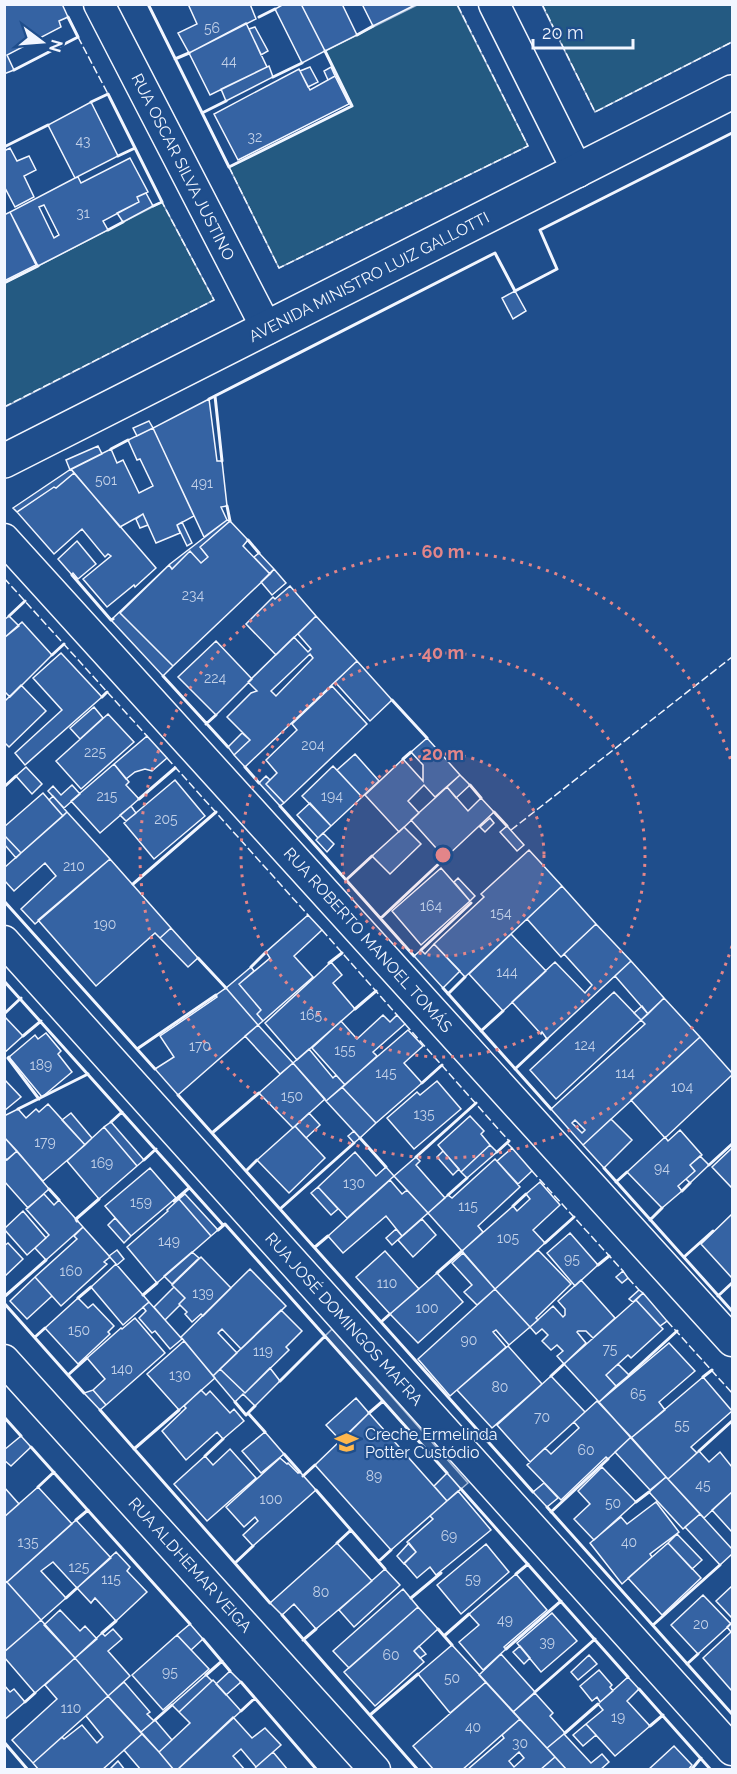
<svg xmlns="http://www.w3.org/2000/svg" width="737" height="1774" font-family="Raleway,sans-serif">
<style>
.green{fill:#245a82;stroke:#a8bbd7;stroke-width:1.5}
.parking{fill:#305b95;stroke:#a8bbd7;stroke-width:1.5}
.building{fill:#3563a3;stroke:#f2f6ff;stroke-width:1.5;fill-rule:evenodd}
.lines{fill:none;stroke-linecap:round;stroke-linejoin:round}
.minor-casing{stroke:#f2f6ff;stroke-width:33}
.tertiary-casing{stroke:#f2f6ff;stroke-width:36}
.minor{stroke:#1f4e8c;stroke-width:30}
.tertiary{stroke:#1f4e8c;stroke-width:33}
.fence{stroke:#f2f6ff;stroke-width:1.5;stroke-dasharray:8 3;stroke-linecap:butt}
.wall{stroke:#f2f6ff;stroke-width:3}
.ring{fill:none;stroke:#e38589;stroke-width:3;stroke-dasharray:3 6}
.labels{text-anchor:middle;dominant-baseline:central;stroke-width:4.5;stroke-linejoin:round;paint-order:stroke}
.number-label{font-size:14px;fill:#c3d1e8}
.street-label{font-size:16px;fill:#f2f6ff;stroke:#1f4e8c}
.poi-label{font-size:16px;fill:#f2f6ff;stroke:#1f4e8c;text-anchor:start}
.centre{fill:#e38589;stroke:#1f4e8c;stroke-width:3}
.ring-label{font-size:18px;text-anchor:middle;font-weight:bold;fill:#e38589;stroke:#1f4e8c;stroke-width:4.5;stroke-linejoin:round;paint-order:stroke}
</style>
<rect width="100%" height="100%" fill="#1f4e8c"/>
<path class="green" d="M417 5H457L528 146 279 268 229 167 351 106 325 51Z
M542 5H732V42L595 112Z
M162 202 214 300 5 407V283Z"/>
<path class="parking" d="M332 1329 468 1483 461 1489 325 1336Z"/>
<path class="building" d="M8 4H62L68 17 59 21 61 27 7 55 14 70 4 74V6Z
M188 4H250L256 19 189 53 178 33 197 24Z
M284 4H301L325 51 302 63 275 9Z
M301 4H342L357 35 325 51Z
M362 4H417L373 26Z
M246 23 267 67 210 95 189 53Z
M255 27 268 51 261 55 249 29Z
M269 66 273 77 226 101 221 89Z
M310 67 318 82 308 87 300 71Z
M331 67 335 76 328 80 324 71Z
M299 69 310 90 335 76 349 104 238 160 214 114Z
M91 102 118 156 75 178 48 125Z
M10 148 17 161 29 156 36 170 24 176 34 197 15 207 4 186V151Z
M130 158 148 192 137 197 139 202 103 221 108 230 38 266 10 212 75 178 78 177 81 183ZM44 205 59 235 54 238 39 207Z
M146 193 153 206 123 222 117 213 139 202 137 197Z
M10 212 36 265 4 281V215Z
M515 291 526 311 513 319 502 298Z
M209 399 217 461H222L227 506 221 507 227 520 204 537 153 428Z
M149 421 153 428 137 436 133 428Z
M153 428 194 516 177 525 180 533 156 543 143 514 120 527 71 469 111 449 117 463 123 460 139 493 153 486 140 459 137 460 128 440Z
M98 446 102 454 70 470 66 460Z
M71 469 74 473 56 488 54 487 17 512 13 508Z
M74 473 156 568 135 587 134 585 107 607 83 579 111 556 108 554 105 557 82 529 54 554 17 512 54 487 56 488Z
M143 514 148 525 140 528 136 519Z
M227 520 230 521 200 547 208 557 201 563 190 551 172 569 169 565 120 613 173 666 163 676 111 620 170 564Z
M230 521 248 540 243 546 270 574 173 666 120 613 169 565 172 569 190 551 201 563 208 557 200 547Z
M182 522 192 543 187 546 177 525Z
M77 541 96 564 78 579 73 573 72 575 58 559Z
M259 553 274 569 270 574 254 557Z
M274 569 286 583 272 595 261 582Z
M290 586 316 616 276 655 246 624 273 597 275 599Z
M9 616 19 626 4 638V620Z
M316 616 357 661 245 767 234 755 250 740 227 717 251 693 257 691 248 682 294 637 308 652 311 649 298 634ZM310 654 313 658 276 696 271 691Z
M22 622 52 655 10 697 4 691V638Z
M216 641 252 679 216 715 178 677Z
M61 653 102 697 25 765 15 753 62 710 33 678Z
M357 661 392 700 370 721 335 682Z
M21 685 46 711 9 747 4 742V702Z
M332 686 367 724 284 803 266 784 277 773 266 760 297 730 292 724Z
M94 707 103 718 80 739 70 728Z
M108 714 134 742 81 789 56 761Z
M242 733 250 740 234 755 228 747Z
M147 736 167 758 152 771 145 769 135 772 126 779 114 764Z
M427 738 460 775 435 797 424 785 408 801 419 813 399 832 365 795 403 759 423 781V765L411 752Z
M355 754 379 781 362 797 337 770Z
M114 764 129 782 126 785 139 799 100 833 71 801Z
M333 766 362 797 331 826 302 796Z
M26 767 42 784 32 794 16 776Z
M460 775 470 785 456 798 447 787Z
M266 776 270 780 266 784 284 803 280 806 259 783Z
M175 780 205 816 154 859 124 823Z
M72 785 80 794 64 808 48 791 53 786 61 795Z
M447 787 468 811 481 798 494 812 445 858 411 820Z
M43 793 63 816 21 853 4 835V827Z
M53 796 67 812 63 816 49 800Z
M310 803 331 826 318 838 297 815Z
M131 806 136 813 126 821 120 815Z
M67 812 110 859 35 924 21 909 56 876 45 863 14 891 4 880V868Z
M490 818 494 823 485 832 480 827Z
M507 826 524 845 517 851 500 832Z
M404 827 421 844 390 874 372 856Z
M323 833 334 844 327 852 316 840Z
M4 835 21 853 16 858 4 844Z
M529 850 562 886 465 977 434 944 484 897 481 894Z
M110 859 171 928 160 938 155 933 96 986 38 920Z
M441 868 470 901 421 945 392 911Z
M458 878 475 896 470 901 454 882Z
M562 886 596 924 561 957 527 919Z
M308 915 322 930 294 956 313 977 263 1021 257 1014 261 1010 239 984 270 958 266 952Z
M596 924 631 961 547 1039 542 1032 541 1034 512 1002 555 962 585 993 592 985 564 954Z
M171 928 198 958 188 967 160 938Z
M511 934 546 971 503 1011 469 974Z
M434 944 460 971 443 988 414 956 421 950 425 954Z
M631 961 664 998 648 1014 615 976Z
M331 962 342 975 333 983 355 1009 297 1060 265 1023Z
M251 967 254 971 239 984 261 1010 257 1014 263 1021 258 1025 226 988Z
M226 988 258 1025 178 1095 155 1069 174 1057 160 1036 217 997 216 995Z
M614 992 641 1020 556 1099 530 1070Z
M664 998 700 1037 583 1145 551 1109 645 1024 641 1020ZM575 1120 585 1130 582 1133 572 1123Z
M642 1006 648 1014 641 1020 634 1013Z
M383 1015 390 1022 397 1015 405 1024 373 1052 377 1056 345 1085 312 1048 341 1021 357 1039Z
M4 1016 23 1036 4 1053Z
M258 1025 293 1063 280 1074 245 1036Z
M408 1030 423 1046 404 1063 422 1083 376 1123 342 1087Z
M46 1033 61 1051 58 1054 72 1072 42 1097 9 1057 35 1035 38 1039Z
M700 1037 732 1073V1075L665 1138 631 1100Z
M309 1049 333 1078 336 1075 345 1085 326 1101 293 1063Z
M293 1063 325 1099 293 1128 259 1093Z
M4 1079 21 1097 4 1111Z
M437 1081 461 1109 414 1149 387 1118 417 1092 420 1095Z
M342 1087 376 1123 360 1138 326 1101Z
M48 1104 85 1145 43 1181 4 1137V1116L18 1109 26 1118 36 1109 39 1112Z
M71 1113 92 1138 85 1145 62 1120Z
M309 1113 320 1125 306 1138 295 1126Z
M470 1116 484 1131 481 1134 490 1145 461 1172 438 1145Z
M611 1119 632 1140 604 1168 583 1145Z
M111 1122 144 1160 137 1166 104 1127Z
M295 1126 325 1158 289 1193 257 1160Z
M104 1127 137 1166 99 1199 67 1161Z
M680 1130 702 1155 690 1165 695 1171 678 1186 682 1191 662 1208 627 1172 665 1137 668 1141Z
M354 1131 360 1138 354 1143 348 1136Z
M4 1137 17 1151 7 1160 4 1157Z
M490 1145 497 1152 467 1178 461 1172Z
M512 1148 532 1171 518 1184 497 1161Z
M732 1148V1188L712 1167Z
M17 1151 49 1189 28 1208 4 1181V1162Z
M443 1151 459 1169 453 1175 437 1157Z
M355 1152 376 1176 386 1167 394 1176 347 1218 318 1187Z
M700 1156 709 1165 690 1183 686 1179 695 1171 690 1165Z
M416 1157 420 1161 416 1165 445 1198 428 1213 394 1176Z
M495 1159 520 1187 478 1226 483 1232 462 1251 428 1213 448 1195 452 1198Z
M150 1168 176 1198 131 1236 105 1206Z
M390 1180 402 1194 407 1190 428 1213 402 1236 386 1216 343 1253 328 1236Z
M540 1182 560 1205 533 1230 545 1243 495 1289 462 1251 513 1206 517 1211 530 1199 526 1194Z
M318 1187 338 1209 331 1215 311 1193Z
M44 1194 54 1205 59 1200 83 1227 46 1260 35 1248 49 1235 26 1209Z
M185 1194 218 1230 211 1236 179 1199Z
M179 1199 211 1236 157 1283 127 1247 168 1211 167 1210Z
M23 1211 46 1238 27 1255 4 1229Z
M732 1214V1278L701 1244Z
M115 1218 131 1236 124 1243 108 1225Z
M422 1219 436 1235 413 1257 398 1240Z
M83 1227 110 1257 104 1262 107 1264 61 1306 35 1277 77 1239 74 1236Z
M396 1229 402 1236 392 1245 386 1238Z
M570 1233 598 1265 575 1286 547 1253Z
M8 1243 23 1259 4 1277V1246Z
M117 1250 124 1259 117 1265 109 1256Z
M538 1250 571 1284 536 1318 538 1320 530 1327 495 1289Z
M385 1251 419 1289 390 1314 356 1277Z
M192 1252 199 1258 172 1284 164 1276Z
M463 1253 495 1289 477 1305 464 1292 472 1285 452 1263Z
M201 1257 231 1288 203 1316 201 1314 192 1322 185 1314 187 1312 179 1304 185 1298 172 1285Z
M116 1264 149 1302 123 1325 91 1287Z
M250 1269 286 1306 241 1349 222 1329 218 1333 237 1353 213 1376 181 1337Z
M623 1271 628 1278 622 1283 616 1277Z
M437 1273 463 1302 418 1343 390 1314Z
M35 1277 52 1296 27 1319 10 1301Z
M581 1280 615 1318 593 1338 586 1331H578L577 1332 586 1343 564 1364 557 1356 563 1351 557 1345 551 1350 542 1341 548 1335 542 1329 536 1334 530 1327 553 1306 563 1317 565 1315V1309L558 1301Z
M174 1287 185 1298 179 1304 180 1305 165 1320 154 1307Z
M495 1289 530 1327 509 1345 496 1330 493 1332 506 1347 450 1396 418 1359Z
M639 1290 643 1293 633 1302 629 1299Z
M643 1293 667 1321 660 1326 636 1300Z
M78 1298 88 1308 93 1304 114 1326 108 1332 110 1334 78 1364 45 1328Z
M636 1300 663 1329 631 1358 628 1355 606 1375 616 1386 599 1402 564 1364Z
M149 1302 182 1339 170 1349 155 1331 152 1333 139 1318 146 1311 143 1307Z
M281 1310 302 1331 286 1347 289 1350 245 1393 220 1369Z
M135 1318 165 1353 106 1405 93 1390 105 1379 87 1358 121 1328 122 1329Z
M184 1341 215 1378 179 1410 147 1374Z
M669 1343 695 1371 659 1402 665 1410 631 1438 599 1402Z
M508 1346 542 1384 492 1428 457 1390Z
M618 1364 629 1375 616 1386 606 1375Z
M270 1368 280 1381 255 1406 243 1394 235 1402 213 1376 220 1369 245 1393Z
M551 1376 585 1412 530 1462 497 1425Z
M703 1377 732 1411 691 1447 697 1453 668 1479 631 1438Z
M93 1390 106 1405 100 1410 84 1393Z
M201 1390 206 1395 210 1391 230 1413 234 1409 244 1421 223 1439 217 1432 186 1460 162 1431 186 1408 184 1406Z
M356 1398 369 1413 341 1441 326 1425Z
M597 1401 631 1437 608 1459 606 1457 561 1500 527 1465 545 1448 551 1454 579 1428 574 1422Z
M369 1413 447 1501 391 1550 315 1465Z
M265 1432 284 1454 261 1473 242 1451Z
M21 1436 31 1447 11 1466 4 1460V1450Z
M631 1437 666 1477 650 1490 615 1452Z
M230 1449 256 1478 207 1521 174 1484 205 1456 213 1465Z
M699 1451 709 1462 720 1452 732 1467V1492L704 1518 668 1479Z
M280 1458 287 1464 288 1463 298 1473 300 1472 316 1490 253 1546 243 1535 258 1521 255 1517 244 1527 226 1507Z
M602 1467 636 1502 594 1540 574 1519 590 1504 578 1491Z
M447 1473 461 1489 447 1501 434 1486Z
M666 1477 700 1514 683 1529 649 1492Z
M544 1483 558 1498 547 1507 533 1492Z
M4 1487 19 1504 4 1517Z
M38 1487 72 1524 7 1582 4 1580V1517Z
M458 1491 491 1530 436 1575 430 1567 417 1578 404 1563 416 1552 407 1542 433 1519 430 1516Z
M732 1492V1532L712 1510Z
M656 1502 679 1532 650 1554 652 1557 622 1584 590 1543 621 1517 627 1524Z
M700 1514 732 1549V1554L720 1565 685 1527Z
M76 1520 111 1558 77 1588 53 1562 41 1571 66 1598 41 1620 7 1582Z
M677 1534 702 1560 692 1569 668 1543Z
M337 1543 372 1581 316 1629 294 1604 282 1615 270 1603Z
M409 1543 416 1552 404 1564 397 1556Z
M668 1543 701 1578 662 1615 628 1578Z
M486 1544 509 1572 461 1614 437 1585Z
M116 1552 130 1567 127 1571 147 1592 116 1621 95 1598 91 1603 77 1588Z
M385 1569 400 1585 354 1627 339 1610Z
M516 1574 547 1610 504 1647 506 1649 483 1670 459 1642 479 1625 469 1614Z
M7 1582 41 1620 4 1652V1584Z
M732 1586V1618L716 1601Z
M403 1589 418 1607 349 1668 333 1651Z
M703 1595 731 1624 698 1654 671 1625Z
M418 1607 438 1629 414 1651 424 1662 375 1706 344 1672Z
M60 1610 80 1631 85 1626 97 1639 75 1658 44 1625Z
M552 1613 577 1641 541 1672 517 1643Z
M41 1620 75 1658 35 1693 4 1657V1652Z
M732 1622V1691L703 1658 731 1632 727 1627Z
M190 1624 203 1639 191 1650 177 1635Z
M113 1629 122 1639 108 1651 130 1676 108 1696 75 1658 102 1633 105 1636Z
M177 1635 209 1669 163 1710 132 1675Z
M452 1645 486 1682 450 1713 418 1674Z
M419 1646 426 1654 420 1658 414 1651Z
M520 1646 530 1658 524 1664 513 1652Z
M501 1654 535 1692 513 1712 479 1675Z
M589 1655 597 1664 578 1680 571 1672Z
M75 1658 108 1696 33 1763 12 1740 57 1699 45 1685Z
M599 1670 612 1685 610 1687 613 1691 600 1702 597 1697 592 1701 580 1686Z
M230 1671 241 1682 226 1695 216 1684Z
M206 1675 212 1681 179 1712 172 1705Z
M628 1677 639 1689 627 1701 650 1726 615 1756 586 1724 603 1710 598 1704Z
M213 1680 241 1711 177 1770H174L159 1752 190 1723 179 1712Z
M124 1682 150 1712 147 1714 154 1721 141 1732 108 1696Z
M486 1682 520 1719 462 1770H434L413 1746Z
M4 1685 10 1692 14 1689 25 1702 4 1720Z
M535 1693 553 1713 550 1716 565 1733 547 1748 513 1712Z
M108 1696 142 1734 102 1770H39L33 1763 62 1737 64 1739 82 1725 97 1743 103 1737 86 1716Z
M233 1717 252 1738 265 1728 281 1745 256 1767 241 1749 233 1756 245 1770H177Z
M520 1719 555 1757 540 1770H467L504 1738 502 1735ZM519 1752 524 1758 514 1767 509 1761Z
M155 1720 172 1740 159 1752 141 1732Z
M586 1724 596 1735 583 1746 573 1735Z
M142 1734 159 1752 174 1770H141L124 1750Z
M564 1734 591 1763 602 1754 609 1762 600 1770H567L547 1748Z
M674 1746 692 1765 688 1770H648Z
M273 1752 288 1770H254L256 1767Z
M555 1757 567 1770H540Z
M118 1761 125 1770H109Z"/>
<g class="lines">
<defs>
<path id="minor" d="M99 4 267 329
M494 4 578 172
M4 539 732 1341
M4 941 732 1750
M4 1360 375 1770"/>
<path id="tertiary" d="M4 461 732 92"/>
</defs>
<use href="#minor" class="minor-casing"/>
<use href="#tertiary" class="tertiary-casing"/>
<use href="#minor" class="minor"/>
<use href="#tertiary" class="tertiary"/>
<path class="fence" d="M542 4 595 112 732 42
M78 37 108 94
M229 167 279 268 528 146 457 4
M4 407 214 300 162 202
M4 578 147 736
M167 758 308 915
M511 830 732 657
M322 930 397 1015
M405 1024 509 1141
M507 1143 512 1148
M532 1171 623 1271
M628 1278 639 1290
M667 1321 732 1393"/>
<path class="wall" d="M148 4 229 167 352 106 325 51
M259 17 275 9
M357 35 373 26
M175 59 189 53
M14 70 78 37 68 17
M273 77 302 63
M91 102 108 94 162 202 153 206
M202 113 226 101
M4 147 48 125
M118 156 135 148
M108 230 123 222
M4 283 38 266
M215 396 222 461
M209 399 495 253 515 291 557 269 540 230 732 133
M111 449 128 440
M227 506 230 521
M248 540 259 553
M72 575 111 620 113 619
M9 616 25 601
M52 655 64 644
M163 676 228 747
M102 697 107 692
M392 700 427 738
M206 724 216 715
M403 759 411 752
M245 767 259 783
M470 785 481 798
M4 787 16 776
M139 799 175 768
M280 806 414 956
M494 812 507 826
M346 880 372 856
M133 884 216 812
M4 901 155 1069
M381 918 445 858
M421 950 471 903
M198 958 226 988
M329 963 342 953
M251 967 266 952
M4 981 223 1225
M443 988 551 1109
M448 994 465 977
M355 1009 376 991
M4 1014 21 998
M481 1031 503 1011
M23 1036 41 1021
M137 1049 216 995
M9 1057 8 1058 39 1099
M515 1069 547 1039
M422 1083 442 1065
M178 1095 533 1492
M18 1109 88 1074
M111 1122 122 1112
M212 1133 259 1093
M360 1138 386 1167
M497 1152 509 1141
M416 1157 476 1103
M144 1160 156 1149
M709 1165 732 1144
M604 1168 732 1311
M246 1171 257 1160
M616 1182 627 1172
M49 1189 59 1200
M682 1191 690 1183
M448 1195 467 1178
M174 1201 189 1188
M513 1206 526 1194
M280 1209 354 1143
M650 1220 662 1208
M77 1221 76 1219 99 1199
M218 1230 225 1224 447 1473
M545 1243 574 1217
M315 1247 328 1236
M684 1257 713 1231
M598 1265 609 1256
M437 1273 462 1251
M143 1295 157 1283
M718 1296 732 1283
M4 1297 46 1260
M78 1298 91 1287
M4 1303 84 1393
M381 1322 390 1314
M35 1337 45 1328
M630 1374 677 1331
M68 1375 87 1358
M551 1376 564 1364
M703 1377 712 1370
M280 1381 325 1336
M235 1402 246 1415 255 1406
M100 1410 270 1603
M248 1413 265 1432
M369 1413 383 1401
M4 1417 21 1436
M31 1447 190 1624
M134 1449 179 1410
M699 1451 732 1421
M284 1454 300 1472
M205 1456 223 1439
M303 1476 315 1465
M38 1487 54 1472
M461 1489 628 1677
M316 1490 385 1569
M636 1502 649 1492
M547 1507 732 1714
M551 1512 608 1459
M76 1520 88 1510
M337 1543 351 1530
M379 1561 391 1550
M235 1563 253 1546
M516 1574 528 1564
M66 1598 77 1588
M411 1598 441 1573
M282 1615 418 1770
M653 1625 720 1565
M438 1629 452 1645
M102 1633 116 1621
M444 1636 469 1614
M203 1639 230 1671
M303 1640 316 1629
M506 1649 561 1601
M687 1664 698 1654
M206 1675 222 1661
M241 1682 317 1770
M639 1689 711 1770
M535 1692 595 1639
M25 1702 35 1693
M241 1711 255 1698
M370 1715 418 1674
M155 1720 172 1705
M650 1726 663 1715
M565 1733 598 1704
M4 1742 28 1770
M691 1770 701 1758"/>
</g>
<circle cx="443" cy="855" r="101" fill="#e38589" fill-opacity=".12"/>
<g class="ring">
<circle cx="443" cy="855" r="101"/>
<circle cx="443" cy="855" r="202"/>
<path d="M732 946A303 303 0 1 1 732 764"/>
</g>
<defs>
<symbol id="school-bare" viewBox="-9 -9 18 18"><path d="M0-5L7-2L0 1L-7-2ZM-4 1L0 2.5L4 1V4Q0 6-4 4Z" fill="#ffb74d" stroke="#1f4e8c" stroke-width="2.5" paint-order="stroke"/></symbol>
</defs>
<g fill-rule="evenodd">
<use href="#school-bare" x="330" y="1426" width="33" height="33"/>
</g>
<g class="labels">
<g class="number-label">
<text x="212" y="28">56</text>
<text x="229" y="61">44</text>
<text x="255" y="137">32</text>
<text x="83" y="141">43</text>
<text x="83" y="213">31</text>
<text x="106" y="480">501</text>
<text x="202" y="483">491</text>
<text x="193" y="595">234</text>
<text x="215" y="678">224</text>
<text x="313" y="745">204</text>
<text x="95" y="752">225</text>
<text x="107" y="796">215</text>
<text x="332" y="796">194</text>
<text x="166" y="819">205</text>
<text x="74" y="866">210</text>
<text x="431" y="906">164</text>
<text x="501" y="913">154</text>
<text x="105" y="924">190</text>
<text x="507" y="972">144</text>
<text x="311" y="1015">165</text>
<text x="585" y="1045">124</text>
<text x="200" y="1046">170</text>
<text x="345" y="1050">155</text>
<text x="41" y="1065">189</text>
<text x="386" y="1073">145</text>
<text x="625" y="1073">114</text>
<text x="682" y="1087">104</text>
<text x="292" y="1096">150</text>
<text x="424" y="1114">135</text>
<text x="45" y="1142">179</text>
<text x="102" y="1163">169</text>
<text x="662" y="1168">94</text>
<text x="354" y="1183">130</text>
<text x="141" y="1202">159</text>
<text x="468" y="1206">115</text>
<text x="508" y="1238">105</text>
<text x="169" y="1241">149</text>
<text x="572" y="1259">95</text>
<text x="71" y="1271">160</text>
<text x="387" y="1283">110</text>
<text x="203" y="1293">139</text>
<text x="427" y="1308">100</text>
<text x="79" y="1330">150</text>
<text x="469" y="1340">90</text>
<text x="610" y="1349">75</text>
<text x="263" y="1351">119</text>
<text x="122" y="1369">140</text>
<text x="180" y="1375">130</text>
<text x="500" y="1387">80</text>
<text x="638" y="1394">65</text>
<text x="542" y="1417">70</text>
<text x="682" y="1425">55</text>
<text x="586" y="1450">60</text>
<text x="374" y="1476">89</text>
<text x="703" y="1485">45</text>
<text x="271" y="1499">100</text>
<text x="613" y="1503">50</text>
<text x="449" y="1536">69</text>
<text x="28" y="1542">135</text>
<text x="629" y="1542">40</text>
<text x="79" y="1567">125</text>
<text x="111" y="1579">115</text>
<text x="473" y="1579">59</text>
<text x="321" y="1592">80</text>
<text x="505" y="1620">49</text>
<text x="701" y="1624">20</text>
<text x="547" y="1642">39</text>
<text x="391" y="1655">60</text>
<text x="170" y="1672">95</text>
<text x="452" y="1678">50</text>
<text x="71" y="1708">110</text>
<text x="618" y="1717">19</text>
<text x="473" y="1727">40</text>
<text x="520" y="1743">30</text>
</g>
<g class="street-label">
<text transform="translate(183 167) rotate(63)">RUA OSCAR SILVA JUSTINO</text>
<text transform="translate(369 277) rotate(-27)">AVENIDA MINISTRO LUIZ GALLOTTI</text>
<text transform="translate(368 940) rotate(48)">RUA ROBERTO MANOEL TOMÁS</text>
<text transform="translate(344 1319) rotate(48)">RUA JOSÉ DOMINGOS MAFRA</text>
<text transform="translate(190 1565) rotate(48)">RUA ALDHEMAR VEIGA</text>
</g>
<g class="poi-label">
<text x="365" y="1434">Creche Ermelinda<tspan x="365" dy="18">Potter Custódio</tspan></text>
</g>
</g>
<circle cx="443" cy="855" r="9" class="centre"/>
<g class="ring-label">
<text x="443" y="558">60 m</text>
<text x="443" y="659">40 m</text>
<text x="443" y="760">20 m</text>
</g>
<rect width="737" height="1774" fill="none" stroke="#f2f6ff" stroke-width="12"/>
<g transform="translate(42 42) rotate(106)" stroke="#1f4e8c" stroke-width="4.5" paint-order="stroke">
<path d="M0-4.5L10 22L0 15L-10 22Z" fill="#f2f6ff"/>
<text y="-9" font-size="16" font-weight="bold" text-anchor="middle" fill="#f2f6ff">N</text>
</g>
<path d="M533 39v9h100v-9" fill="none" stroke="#f2f6ff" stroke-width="3"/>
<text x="542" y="39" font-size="18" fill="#f2f6ff" stroke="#1f4e8c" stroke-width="4.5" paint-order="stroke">20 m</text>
</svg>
